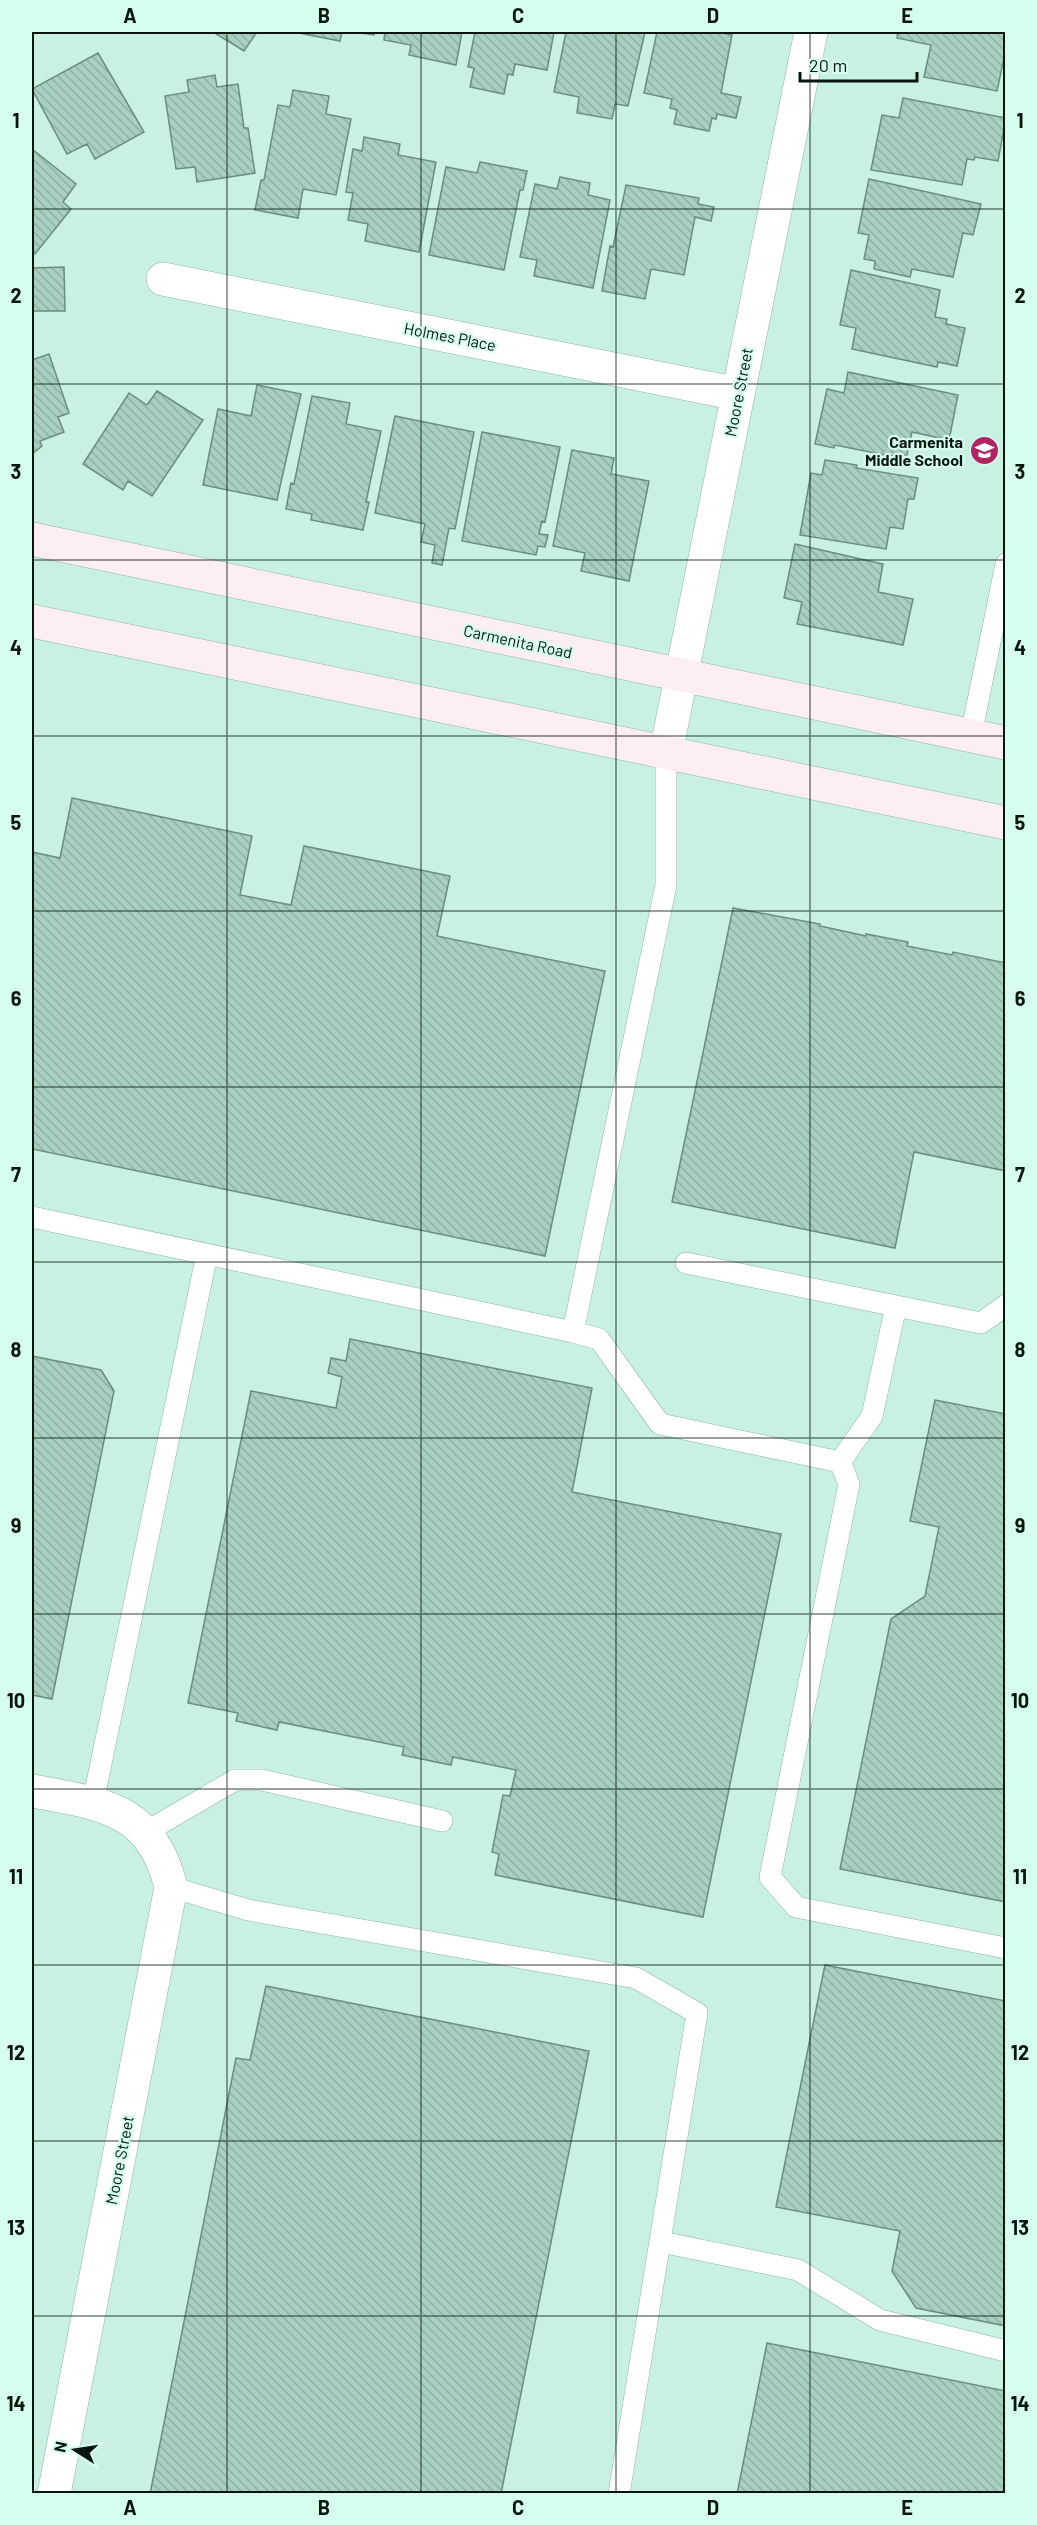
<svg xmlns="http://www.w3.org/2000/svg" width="1037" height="2525" font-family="Barlow,sans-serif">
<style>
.building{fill:url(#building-back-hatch);stroke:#688e80;stroke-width:1.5}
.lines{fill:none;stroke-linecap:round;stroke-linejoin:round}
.service-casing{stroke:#8eb5a6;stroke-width:22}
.minor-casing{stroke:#8eb5a6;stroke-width:34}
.secondary-casing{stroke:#8eb5a6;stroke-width:34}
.service{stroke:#fff;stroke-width:21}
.minor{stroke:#fff;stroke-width:33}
.secondary{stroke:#fdeef2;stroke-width:33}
.grid{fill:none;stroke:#071611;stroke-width:1.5;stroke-opacity:0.55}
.labels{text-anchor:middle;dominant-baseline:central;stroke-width:4.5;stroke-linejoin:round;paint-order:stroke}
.street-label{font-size:16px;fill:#071611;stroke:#d5feef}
.poi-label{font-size:16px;font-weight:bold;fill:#071611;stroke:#d5feef;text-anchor:end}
.neatline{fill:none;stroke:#071611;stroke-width:2}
.grid-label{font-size:20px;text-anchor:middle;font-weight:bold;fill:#071611}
</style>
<defs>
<pattern id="building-back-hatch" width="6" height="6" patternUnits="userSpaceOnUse" patternTransform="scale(1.5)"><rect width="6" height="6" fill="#a8d0c1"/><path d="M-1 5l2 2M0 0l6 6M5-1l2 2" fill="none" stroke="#8fb2a5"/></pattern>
</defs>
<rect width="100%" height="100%" fill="#c8f1e1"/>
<path class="building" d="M213 32H257L244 51Z
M294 32H342L340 41Z
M354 32H374V35Z
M385 32H462L456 65 409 55 411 45 384 40Z
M475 32H554L547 70 515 64 513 75 508 74 504 94 470 87 474 68 468 67Z
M566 32H645L628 106 615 104 612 119 577 113 579 97 554 92Z
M657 32H718L732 35 721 93 741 97 736 118 717 114 716 119 712 118 709 131 674 124 677 110 670 108 672 99 644 93Z
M898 32H1006V49L997 91 924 77 931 45 897 38Z
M98 53 144 132 95 159 87 144 67 154 32 89Z
M215 75 217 87 238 84 244 128H248L255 173 197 182 195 167 176 169 165 96 189 92 187 80Z
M293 90 329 96 326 114 351 119 336 195 303 189 298 218 255 210 261 180H264L278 105 290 107Z
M903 98 1006 118 998 161 975 157 974 160 967 159 962 185 871 170 882 115 899 118Z
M364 137 400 144 398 155 436 162 419 252 365 241 368 224 348 220 353 193 346 192 353 149 362 151Z
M32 149 76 184 63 202 71 209 35 254 32 251Z
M480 162 527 171 523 190H520L504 270 429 255 446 167 477 173Z
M560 177 590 183 588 195 610 200 593 288 534 276 537 260 520 257 535 184 557 189Z
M869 179 981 204 973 235 963 233 953 277 912 269 910 277 874 269 875 261 864 259 869 235 858 233Z
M626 185 699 198 698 204 714 207 711 221 695 217 684 275 651 269 645 299 602 291 610 246 613 247Z
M64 267 65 311H32V268Z
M851 270 940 290 935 317 947 319 946 324 965 328 957 366 938 362 937 367 852 349 856 328 840 325Z
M49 354 69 413 58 417 64 432 40 441 42 446 32 454V360Z
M848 372 958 395 949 440 912 432 906 459 835 445 834 448 815 444 827 389 844 393Z
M257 385 301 394 277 500 203 485 218 409 251 416Z
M157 391 203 420 152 496 128 481 123 490 83 464 129 393 147 405Z
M312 396 350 403 346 424 381 431 366 502H369L363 530 311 520 312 514 286 509 291 483 294 484Z
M395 416 474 432 455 529 449 528 442 565 432 563 435 545 421 542 425 524 375 513Z
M482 432 560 447 545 522 542 521 539 534 548 535 545 547 538 546 536 555 462 541Z
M572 450 614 458 611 474 649 481 629 581 581 571 585 553 553 546Z
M825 460 857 465 856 468 918 478 914 499H908L903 529 890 527 886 549 800 535 811 473 822 475Z
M795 544 883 564 878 592 913 599 903 645 797 624 802 602 784 598Z
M72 798 252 836 240 895 291 905 304 846 450 876 437 936 605 971 545 1256 32 1149V852L60 858Z
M733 908 820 924V926L866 936V934L908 942 907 946 952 955 953 952 1006 963V1171L914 1152 895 1248 672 1202Z
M350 1339 592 1388 572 1492 781 1534 703 1917 495 1875 499 1854 492 1852 503 1795 510 1796 516 1770 453 1757 451 1765 402 1755 404 1747 279 1722 277 1730 236 1721 238 1713 188 1703 251 1391 336 1408 342 1377 328 1373 331 1358 346 1361Z
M32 1356 101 1370 114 1391 52 1699 32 1695Z
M935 1400 1006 1414V1902L840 1869 891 1619 925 1596 939 1527 910 1521Z
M825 1965 1006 2001V2326L916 2308 892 2271 900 2231 776 2207Z
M266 1986 589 2051 501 2494H150L236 2058 250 2060Z
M767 2343 1006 2391V2494H737Z"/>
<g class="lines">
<defs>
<path id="service" d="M971 735 1006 564
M32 1217 573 1332 666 885V752
M686 1263 896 1306
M573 1332 599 1339 660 1424 840 1462 849 1484 770 1877 796 1907 1006 1948
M840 1462 872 1416 896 1306 981 1323 1006 1305
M93 1802 207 1254
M146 1832 235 1780H262L442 1821
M171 1887 248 1910 636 1978 697 2013 619 2494
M661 2242 798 2270 880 2320 1006 2351"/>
<path id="minor" d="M163 279 738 394
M666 752 811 32
M32 1791C102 1804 151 1807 171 1887L54 2494"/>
<path id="secondary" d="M32 539 1006 743
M32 621 1006 823"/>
</defs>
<use href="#service" class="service-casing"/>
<use href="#minor" class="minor-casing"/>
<use href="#secondary" class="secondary-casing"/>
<use href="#service" class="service"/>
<use href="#minor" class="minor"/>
<use href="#secondary" class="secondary"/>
</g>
<path class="grid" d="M227 32V2494M421 32V2494M616 32V2494M810 32V2494M32 209H1006M32 384H1006M32 560H1006M32 736H1006M32 911H1006M32 1087H1006M32 1262H1006M32 1438H1006M32 1614H1006M32 1789H1006M32 1965H1006M32 2141H1006M32 2316H1006"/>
<defs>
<symbol id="school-disc" viewBox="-11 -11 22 22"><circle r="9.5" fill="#af2461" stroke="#d5feef"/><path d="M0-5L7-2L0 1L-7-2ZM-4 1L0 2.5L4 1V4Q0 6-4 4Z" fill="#fff"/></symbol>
</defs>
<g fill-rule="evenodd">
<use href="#school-disc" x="968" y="434" width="33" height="33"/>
</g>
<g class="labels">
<g class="street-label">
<text transform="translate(450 336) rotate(11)">Holmes Place</text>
<text transform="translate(738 392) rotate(-79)">Moore Street</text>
<text transform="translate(518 641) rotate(12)">Carmenita Road</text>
<text transform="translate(119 2160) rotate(-79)">Moore Street</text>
</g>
<g class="poi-label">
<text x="963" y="441">Carmenita<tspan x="963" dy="18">Middle School</tspan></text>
</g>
</g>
<rect width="1037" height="2525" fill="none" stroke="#d5feef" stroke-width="66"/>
<g transform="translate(75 2450) rotate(282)" stroke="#d5feef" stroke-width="4.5" paint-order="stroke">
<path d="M0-4.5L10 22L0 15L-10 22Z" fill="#071611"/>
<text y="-9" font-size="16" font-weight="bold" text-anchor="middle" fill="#071611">N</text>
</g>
<path d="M800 72v9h117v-9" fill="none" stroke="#071611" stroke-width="3"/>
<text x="809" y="72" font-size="18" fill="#071611" stroke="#d5feef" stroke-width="4.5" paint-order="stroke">20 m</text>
<rect x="33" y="33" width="971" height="2459" class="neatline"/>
<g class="grid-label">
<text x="130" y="23">A</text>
<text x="324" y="23">B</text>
<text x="518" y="23">C</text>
<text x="713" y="23">D</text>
<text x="907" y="23">E</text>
<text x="16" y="128">1</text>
<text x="1020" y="128">1</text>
<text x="16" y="303">2</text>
<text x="1020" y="303">2</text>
<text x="16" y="479">3</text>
<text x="1020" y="479">3</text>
<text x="16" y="655">4</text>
<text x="1020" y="655">4</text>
<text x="16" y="830">5</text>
<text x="1020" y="830">5</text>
<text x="16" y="1006">6</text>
<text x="1020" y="1006">6</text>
<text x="16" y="1182">7</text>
<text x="1020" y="1182">7</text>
<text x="16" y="1357">8</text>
<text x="1020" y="1357">8</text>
<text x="16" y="1533">9</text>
<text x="1020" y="1533">9</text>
<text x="16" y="1708">10</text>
<text x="1020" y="1708">10</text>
<text x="16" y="1884">11</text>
<text x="1020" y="1884">11</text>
<text x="16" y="2060">12</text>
<text x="1020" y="2060">12</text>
<text x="16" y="2235">13</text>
<text x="1020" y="2235">13</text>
<text x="16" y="2411">14</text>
<text x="1020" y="2411">14</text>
<text x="130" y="2515">A</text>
<text x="324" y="2515">B</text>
<text x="518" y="2515">C</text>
<text x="713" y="2515">D</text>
<text x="907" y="2515">E</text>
</g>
</svg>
